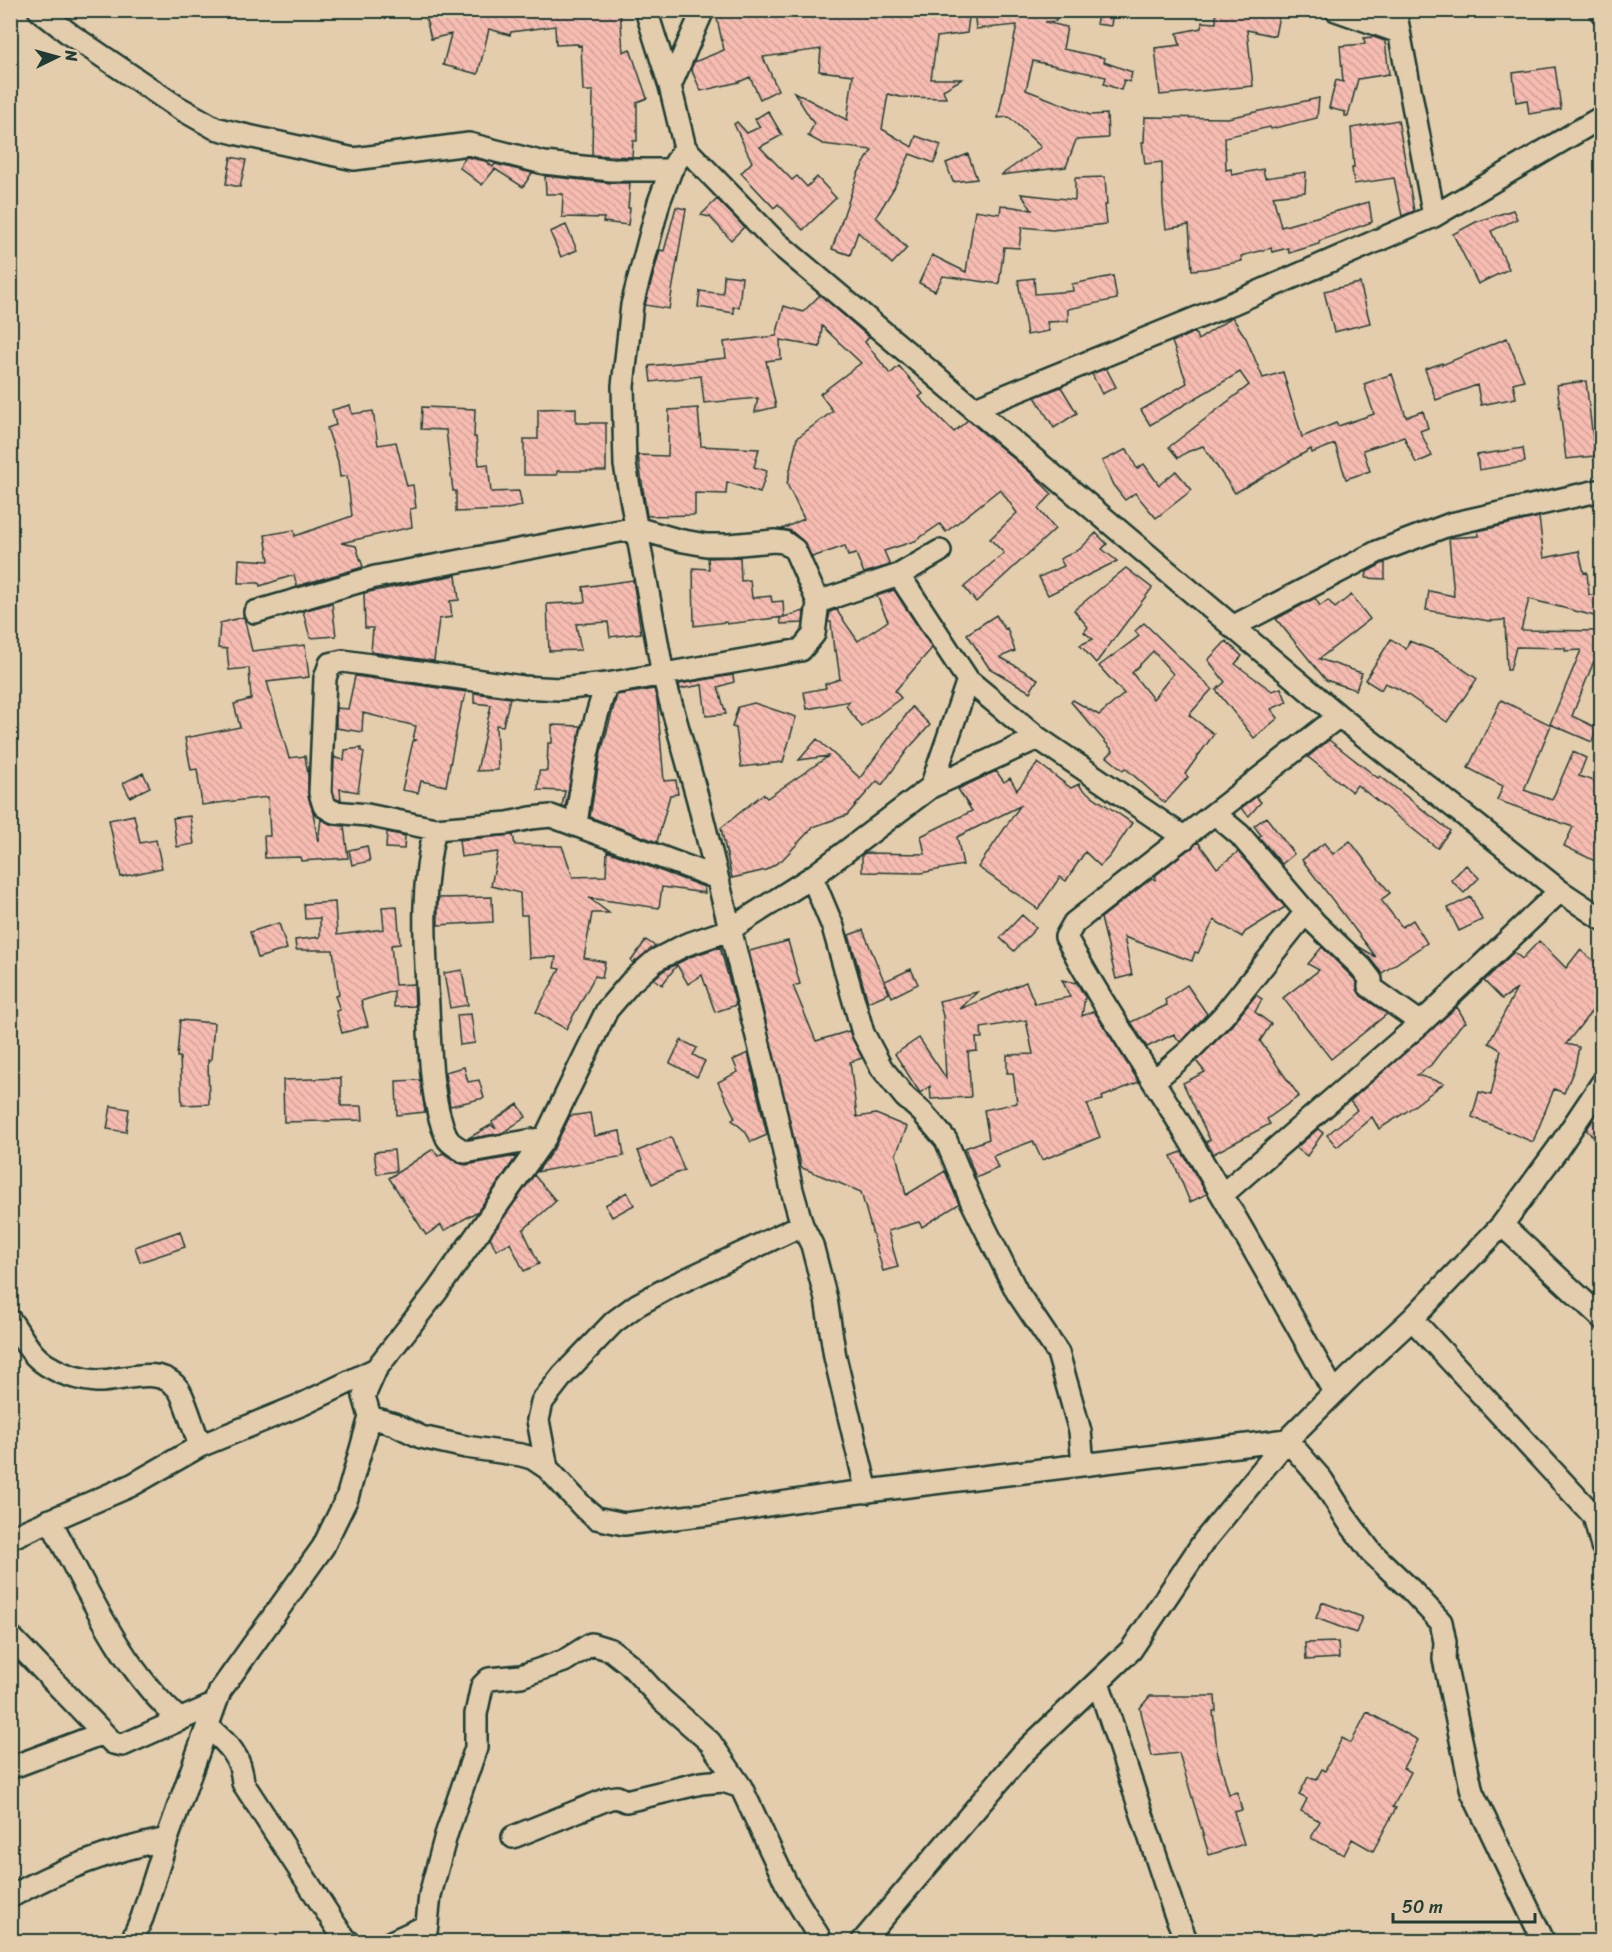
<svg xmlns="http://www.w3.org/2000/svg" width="1612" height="1952" font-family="Sriracha,sans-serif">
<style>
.building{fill:url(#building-back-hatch);stroke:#1f3d34;stroke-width:1.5;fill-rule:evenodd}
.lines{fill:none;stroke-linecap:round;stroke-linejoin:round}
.street-casing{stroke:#1f3d34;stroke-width:26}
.street{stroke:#e3cdac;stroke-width:21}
</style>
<defs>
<pattern id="building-back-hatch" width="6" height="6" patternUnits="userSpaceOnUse" patternTransform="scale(1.5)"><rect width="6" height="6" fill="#f6bcb1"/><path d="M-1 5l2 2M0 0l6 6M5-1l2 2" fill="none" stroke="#d2a299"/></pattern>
</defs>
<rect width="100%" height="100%" fill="#e3cdac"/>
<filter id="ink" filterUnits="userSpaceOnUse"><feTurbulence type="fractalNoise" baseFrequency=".0167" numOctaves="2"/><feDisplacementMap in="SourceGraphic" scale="12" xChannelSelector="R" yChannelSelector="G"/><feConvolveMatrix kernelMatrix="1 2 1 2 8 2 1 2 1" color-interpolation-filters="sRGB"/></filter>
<g filter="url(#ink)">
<path class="building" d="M424 10H620L623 52 630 49 647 98 637 102V141H633L632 157 592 155 593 91H583L581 45 578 46V44L556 45 555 26 511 32 510 35 489 29 478 74 443 65 451 34 431 39Z
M715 10H970L967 33 937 37 931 79H962L943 90 946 98 900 97 888 94 882 129 912 147 916 136 941 145 934 163 910 154 894 188 876 217 907 248 892 264 858 232 850 255 832 249 858 173 872 150 823 144 808 136 814 124 794 92 847 120 853 75 819 71 821 49 763 57 778 90 760 99 750 77 739 82 701 91 691 69 694 62 724 50Z
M974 10H1055L1056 21 1045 22 1067 27 1063 49 1105 58 1104 62 1132 72 1130 82 1124 80 1121 90 1104 84 1106 77 1033 61 1026 90 1090 115 1107 114 1108 138 1076 140 1066 167 1001 175 1041 147 1009 117 998 118 1017 25 976 29Z
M1099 10H1113L1111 26 1096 24Z
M1216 10H1280L1275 36 1247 30 1253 86 1160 95 1155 48 1180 45 1177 33 1201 28 1202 22 1216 23Z
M1373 37 1385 41 1389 74 1358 79 1348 116H1345V112L1329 108 1336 80 1343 82 1340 46 1365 44 1364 38Z
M1555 67 1561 109 1529 114 1527 100 1516 102 1513 73Z
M1319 98 1317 118 1271 129 1270 127 1225 137 1226 170 1231 169 1232 175 1263 169 1265 178 1306 172 1305 192 1273 196 1281 227 1369 202 1372 222 1319 241V244L1289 253 1288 248 1272 252 1271 248 1241 256 1242 261 1205 269 1192 270 1189 225 1166 229 1163 205 1162 162 1145 164 1142 142H1144L1145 117 1228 118Z
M768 111 782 135 760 147 792 180 797 176 807 187 817 177 836 198 803 230 778 204 774 208 741 173 752 162 734 124 737 122 747 133 760 127 755 119Z
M1398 120 1414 211 1402 216 1394 178 1354 184 1352 168H1354L1351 128Z
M968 154 977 179 953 182 946 163Z
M231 157 246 160 240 187 226 184Z
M466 157 485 161 493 167 495 164 532 173 523 187 495 169 482 185 459 167Z
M545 176 610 183H630L628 208H630L628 225 603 222 604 218 562 217 563 194H546Z
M1105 177 1107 205H1104L1106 224 1052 230 1022 227 1019 248 1004 247 999 284 943 276 935 291 919 283 932 255 966 272 975 210 1000 214 1001 205 1032 210 1021 194 1075 200V178Z
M717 199 744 227 731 240 710 217 701 215Z
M676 207 686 209 669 309 645 305 660 250 664 251Z
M1513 210 1517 219 1491 231 1509 269 1478 284 1453 234 1476 222Z
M566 225 577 250 561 257 550 232Z
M724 275 742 277 739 307H733L734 313 698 307 700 291 723 294Z
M1113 276 1117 299 1068 309V321L1047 322 1049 331 1027 335 1018 280 1034 278 1035 294 1073 291 1072 284Z
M1360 283 1370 323 1334 332 1324 291Z
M820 295 869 337 865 342 890 374 899 366 923 394 919 397 954 432 968 420 1031 473 1052 494 1038 509 1055 529 976 602 964 587 1004 553 990 539 1017 513 1000 489 946 532 940 524 915 541 884 551 890 565 864 573 856 554 848 556 845 546 812 557 802 540 791 531 782 529 804 519 787 484 797 438 833 411 820 394 861 363 822 326 820 347 780 340 781 359 766 361 776 407 755 412 758 398 704 403 701 376 651 382 649 366 726 358 724 342 776 336 784 306 803 312Z
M1232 317 1246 338 1263 378 1283 372 1302 437 1336 423 1338 426 1374 414 1364 384 1392 374 1406 417 1423 411 1428 428 1420 431 1432 456 1416 463 1404 437 1363 450 1370 471 1346 479 1335 444 1312 453 1311 449 1235 493 1203 446 1187 452 1178 458 1169 447 1249 385 1240 372 1150 425 1141 410 1187 383 1172 342 1195 332 1198 340Z
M1507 338 1524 380 1513 383 1516 398 1481 405 1477 385 1436 400 1425 369 1442 363V365Z
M1106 368 1116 387 1102 394 1092 374Z
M1586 381 1595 456 1566 459 1557 385Z
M1061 387 1077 413 1054 428 1035 397Z
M350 405 352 414 373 411 378 445 396 442 407 486 413 485 416 508 410 509 412 527 341 543 356 546 363 567 297 586 294 575 260 586 259 583H238L239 559 269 561 265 535 294 530 295 536 352 516 347 476 340 477 338 461 327 428 336 425 332 410Z
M422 407 475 409 474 437H476L479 465 488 464 491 492 519 491 522 506 501 510 456 512V491H453L446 430 421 429Z
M576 408V423H606V471H557V475H524V439H538V409Z
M698 408 701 446 759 449 754 467 767 471 760 493 727 482 726 494 695 493V515L647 516 638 455 668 456 669 410Z
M1523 448 1525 462 1479 470 1477 455Z
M1127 449 1137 469 1144 464 1159 485 1176 471 1192 490 1156 518 1135 493 1125 500 1113 485 1102 461Z
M1539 517 1544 558 1579 551 1584 573 1587 572 1589 595 1602 594V618L1529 599 1521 630 1602 631V661H1594L1572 716 1597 728 1592 742 1550 724 1581 650 1565 651V648L1516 647 1510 670H1507L1505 620 1489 621 1426 610 1429 591 1454 596 1449 538 1479 536 1478 531Z
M1096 533 1107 544 1102 549 1117 561 1048 595 1039 577 1064 566 1060 559 1080 549Z
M740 557 741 581 750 580 752 598 771 596 772 602 783 601 784 617 727 624 726 622 694 626 693 568 709 569 708 558Z
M1385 562V579L1366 578 1367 572Z
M1126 568 1152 588 1096 663 1080 645 1093 639 1084 632 1088 627 1074 610Z
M456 575 459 600 450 601 452 617 439 619 434 661 371 652 373 628H365L364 593Z
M633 580 641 633 610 637 608 622 576 624 581 650 549 651 547 604 585 602 583 587Z
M894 590 932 648 895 691 901 698 862 727 846 706 850 701 807 709 804 692 826 688 825 684 840 679 836 650 834 651 831 622H828L830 612 837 609 839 614 858 641 888 621 877 596 874 597Z
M1351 595 1370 619 1319 659 1362 673 1356 690 1326 680 1276 619 1315 598 1320 606 1328 600 1335 608Z
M332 603 336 636 310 638 303 611Z
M804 611 803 623 781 624 780 618Z
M996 615 1005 629 1007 628 1015 651 1000 657 1038 679 1030 692 989 668 967 634Z
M244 617 252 651 305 645 309 677 267 682 289 758 305 756 308 775V796L313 812 318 842 321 819 332 825 344 826 348 858 301 861 300 857 265 858 264 836H270L268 797 202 805 197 769 191 770 185 738 240 727 234 704 251 699 249 668 229 670 227 649 218 648 220 623Z
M1144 623 1212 689 1189 715 1214 734 1185 774 1188 777 1165 803 1125 768 1123 770 1107 757 1113 751 1071 702 1073 700 1099 715 1124 694 1099 666 1139 636 1135 631ZM1153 651 1173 674 1153 699 1132 673Z
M1391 639 1406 649 1409 641 1440 653 1477 679 1447 722 1399 689 1385 683 1381 690 1365 680Z
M1226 641 1242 656 1235 664 1272 691 1281 688 1287 702 1271 709 1278 718 1254 738 1216 690 1225 682 1208 660Z
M733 675 734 682 718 687 726 714 706 716 702 685 680 689 679 684Z
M355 676 466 692 464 702H462L446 786 421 781 418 793 402 790 413 741 416 740 413 739 416 726 363 713 362 732 336 728V708L348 709Z
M654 689 657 700 664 781 676 780 678 794 670 795 657 842 590 817 600 756 617 695Z
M474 693 510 698 503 726 496 725 498 770 477 771 491 705 474 703Z
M1501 700 1551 725 1524 790 1552 800 1573 752 1586 758 1579 776 1602 784V847L1595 861 1564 846 1573 827 1497 800 1503 786 1468 768Z
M754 703 796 717 783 762 741 767 736 728 732 727 738 707Z
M912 707 930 725 908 749 882 785 877 781 847 815 813 827 782 860 766 870 732 878 721 828 763 794 767 798 829 756 799 760 817 739 860 778Z
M552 725 581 726 565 808 562 806 565 791 538 790 539 771H547L548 743H552Z
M1329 740 1378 778 1380 776 1450 831 1437 848 1357 785 1352 792 1308 757Z
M361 748V751L364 752 358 792 340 789 341 800H338L335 798 333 791 334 756 336 758 344 760 345 750Z
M1038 763 1071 788 1079 784 1082 789 1132 823 1110 856 1100 866 1085 852 1066 881 1060 877 1038 909 978 867 1020 806 957 837 963 865 921 873 862 872V855L865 853 925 854 921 836 972 811 958 789 996 771 1004 782 1010 778 1017 790Z
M143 773 150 787 130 797 123 783Z
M1256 797 1261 802 1249 816 1241 808Z
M134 815 140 843 156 840 162 868 121 877 109 820Z
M190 816 194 844 177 847 173 818Z
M1266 817 1294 854 1282 864 1259 837 1261 835 1254 826Z
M387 832 405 836 404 849 386 848Z
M513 835 515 845 562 846 573 877 606 876 607 851 704 887 705 893 662 887 659 908 589 898 609 913H592L584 958 605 962 602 978 595 976 566 1029 536 1012 560 969 554 968 556 957 529 958 527 915H521L520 893 491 886 498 852 461 857 459 840Z
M1350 841 1390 893 1381 900 1402 927 1413 920 1427 943 1382 973 1356 945 1376 957 1302 860 1324 843 1333 854Z
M1198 842 1217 868 1238 852 1285 907 1245 932 1242 937 1214 920 1198 953 1195 952 1192 961 1124 937 1132 975 1116 979 1101 918 1152 878 1155 880 1156 875Z
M367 846 370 861 352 865 349 850Z
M1466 865 1479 878 1464 893 1451 880Z
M492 897 493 922 438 925V898Z
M1471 897 1482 920 1459 931 1448 908Z
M335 902 337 935 384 929 382 907 397 906 400 944 391 945 395 985 414 984 415 1006 394 1007V991L361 1001 368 1026 342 1033 336 1011 340 1010 335 996 339 995 333 950H296L295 940 320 937V918L305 919 304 904Z
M1022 915 1036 928 1014 951 1000 938Z
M279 923 287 949 258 958 250 932Z
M863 930 889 993 868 1002 849 935Z
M646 940 655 946 633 963 631 961Z
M788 941 800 984 793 986 816 1041 849 1031 862 1058 850 1062 857 1117 876 1114 907 1127 896 1154 906 1195 945 1171 959 1204 922 1227 919 1222 888 1231 898 1267 883 1271 861 1192 800 1167V1159L798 1156 749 951Z
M1539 941 1566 968 1580 950 1602 967V998L1566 1044 1579 1047 1575 1067 1564 1093 1554 1089 1533 1142 1472 1117 1479 1092 1491 1095 1501 1050 1489 1043 1516 990 1502 999 1484 981 1514 952 1522 959Z
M720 947 736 1005 715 1012 702 975 688 984 677 965 662 985 654 979 663 971 690 957Z
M1322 947 1357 982V989L1361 996 1387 1014 1331 1059 1283 998 1319 970 1308 964Z
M911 969 918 984 892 997 885 981Z
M462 970 468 1005 450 1008 444 973Z
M1062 980 1077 983 1085 997 1082 1016 1094 1011 1139 1082 1102 1097 1103 1100 1087 1104 1100 1137 1042 1160 1033 1141 993 1156 998 1168 976 1178 965 1148 989 1139 984 1110 1017 1103 1013 1073H1007V1055L1033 1054 1026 1020 981 1028 982 1038H976L977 1051 968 1052 971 1097 931 1099 930 1086 920 1093 895 1054 919 1038 946 1078 943 1016 939 1001 977 992 960 1009 1026 982 1035 1004 1070 997Z
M1187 985 1207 1014 1180 1042 1174 1034 1147 1047 1131 1022 1167 1005 1165 1000Z
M1256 995 1262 999 1255 1012 1271 1024 1260 1041 1299 1096 1267 1119 1270 1124 1213 1154 1205 1142 1210 1140 1183 1083 1205 1072 1196 1061 1232 1025Z
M1457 1007 1466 1022 1461 1025 1431 1065 1417 1075 1444 1083 1406 1112 1379 1129 1372 1117 1337 1147 1327 1135 1357 1110 1350 1101Z
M471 1014 475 1043 460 1045 457 1015Z
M180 1020 214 1023 211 1060H208L209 1104 182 1105 180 1057H177Z
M681 1040 697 1048 693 1055 705 1061 697 1077 670 1063Z
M748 1053 767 1135 751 1142 745 1131 732 1120 735 1118 718 1082 738 1072 733 1060Z
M464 1067 468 1082 479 1080 484 1098 450 1106 445 1072Z
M341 1078V1106H362L363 1120 284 1122 283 1080Z
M420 1080 425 1112 397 1115 396 1081Z
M518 1104 526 1117 502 1133 467 1139 491 1125 496 1129 492 1122Z
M111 1106 129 1109 126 1132 107 1129Z
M1602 1107V1145L1586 1130Z
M590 1113 594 1136 620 1131 624 1156 537 1172 553 1150 570 1116Z
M1318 1129 1323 1133 1307 1156 1296 1148Z
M671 1137 684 1170 652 1184 638 1151Z
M433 1149 438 1156 443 1153 458 1163 466 1165 517 1156 478 1211 444 1231 441 1225 426 1235 389 1178Z
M394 1150 396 1171 377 1174 374 1152Z
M1182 1152 1207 1194 1190 1202 1171 1156Z
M534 1175 556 1201 523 1230 539 1264 524 1271 510 1243 496 1250 490 1237Z
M627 1192 634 1205 612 1217 605 1205Z
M180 1231 185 1247 140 1262 135 1247Z
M1322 1602 1362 1617 1356 1633 1316 1618Z
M1338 1642 1339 1658 1306 1660 1305 1643Z
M1150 1696H1215L1216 1711H1213L1217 1751 1229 1794 1237 1792 1242 1810 1234 1812 1244 1844 1209 1855 1179 1753 1152 1756 1140 1708Z
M1367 1712 1418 1740 1403 1768 1411 1772 1393 1807 1396 1808 1373 1851 1352 1839 1344 1855 1311 1838 1320 1821 1301 1811 1307 1799 1299 1795 1308 1777 1316 1780 1322 1769 1325 1771 1342 1738 1351 1743Z"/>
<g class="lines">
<defs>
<path id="street" d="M39 10 71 35 176 106 215 128 239 134 354 159 469 144 544 163 611 170H671
M646 10 670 86 685 148 775 241 1339 716 1560 891 1602 919
M1336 10 1399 32
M1395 10 1434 216
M1600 10 1602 13
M670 86 703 10
M685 148 671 170 659 202 632 305 623 386 625 465 663 675 698 800 774 1105 792 1190 802 1225 812 1245 826 1299 835 1357 867 1492
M973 409 1231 304 1434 216 1602 117
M899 575 968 680 1038 738 1185 838
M818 602 899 575 940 551
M255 612 375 577 636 528 678 540 706 545H729L774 541 784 542 795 550 818 602 814 634 801 650 607 684 559 689 523 687 343 661 330 664 325 678 320 793 324 806 334 812 367 815 435 829 508 823 531 818 551 816 717 878
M1232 627 1377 552 1451 524 1602 490
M931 787 968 680
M1215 814 1240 835 1315 923 1361 967 1371 980 1369 986 1421 1023
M576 825C582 777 590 730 607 684
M435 829C420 889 425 945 428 1007 430 1048 430 1100 447 1138 450 1144 459 1148 465 1152L545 1138
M812 877 833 927 863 1033 881 1067 905 1097 922 1112 946 1140 971 1200 1017 1292 1058 1353 1080 1431 1083 1465
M1154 1081 1190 1050 1223 1016 1306 912
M1223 1194 1421 1023 1560 891
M1502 1225 1602 1318
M1412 1319 1594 1516 1602 1519
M10 1320C24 1339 30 1357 52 1368 64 1375 82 1380 96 1381 122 1382 160 1363 179 1390 185 1399 195 1433 200 1446
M1334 1392C1284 1302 1233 1212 1180 1124 1142 1061 1100 1002 1066 937L1074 923 1339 716
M370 1417 394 1424 421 1437 466 1447 521 1455 532 1458 547 1468 583 1507 596 1518 624 1524 709 1514 827 1496 1287 1440 1322 1480 1348 1521 1371 1552 1410 1589 1441 1622 1445 1642 1444 1659 1472 1792 1544 1942
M547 1468 538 1420 542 1402 563 1375 614 1322 637 1305 670 1287 802 1225
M1594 1516 1602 1546
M50 1520C87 1588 121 1669 180 1720
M10 1538 132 1485 200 1446 303 1404 376 1369
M10 1636 113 1743 123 1745 215 1704
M1098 1682 1174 1911 1187 1942
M208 1727C228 1744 241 1755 243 1783L336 1926 347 1941 349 1942
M10 1768 103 1733
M513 1837 610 1798 617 1797 626 1801 701 1783 723 1781 741 1787
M10 1897C58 1870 113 1850 167 1839
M131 1942 142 1918 167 1839 220 1691 323 1547 347 1498 370 1417 364 1396 376 1369 437 1291 545 1138 607 1010 631 982 656 960 685 945 729 930 812 877 931 787 1038 738
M391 1942 426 1926
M425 1942 430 1895 446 1835 476 1748V1714L482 1686 489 1679 521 1676 564 1661 591 1644 611 1650 629 1664 661 1699 710 1742 741 1787 786 1883 822 1942
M862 1942 1024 1752 1131 1650 1204 1541 1287 1440 1351 1376 1412 1319 1502 1225 1557 1150 1602 1083"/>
</defs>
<use href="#street" class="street-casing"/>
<use href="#street" class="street"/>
</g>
</g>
<rect width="1612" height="1952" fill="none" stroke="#e3cdac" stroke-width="36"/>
<rect x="18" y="18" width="1576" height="1916" fill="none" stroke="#1f3d34" stroke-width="2" filter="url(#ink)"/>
<g transform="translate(57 57) rotate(85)" stroke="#e3cdac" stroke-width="4.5" paint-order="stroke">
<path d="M0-4.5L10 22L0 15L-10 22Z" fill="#1f3d34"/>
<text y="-9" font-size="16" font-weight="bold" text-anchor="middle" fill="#1f3d34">N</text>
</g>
<path d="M1393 1913v9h142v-9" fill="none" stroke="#1f3d34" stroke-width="3"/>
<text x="1402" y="1913" font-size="18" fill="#1f3d34" stroke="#e3cdac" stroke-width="4.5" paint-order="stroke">50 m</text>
</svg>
